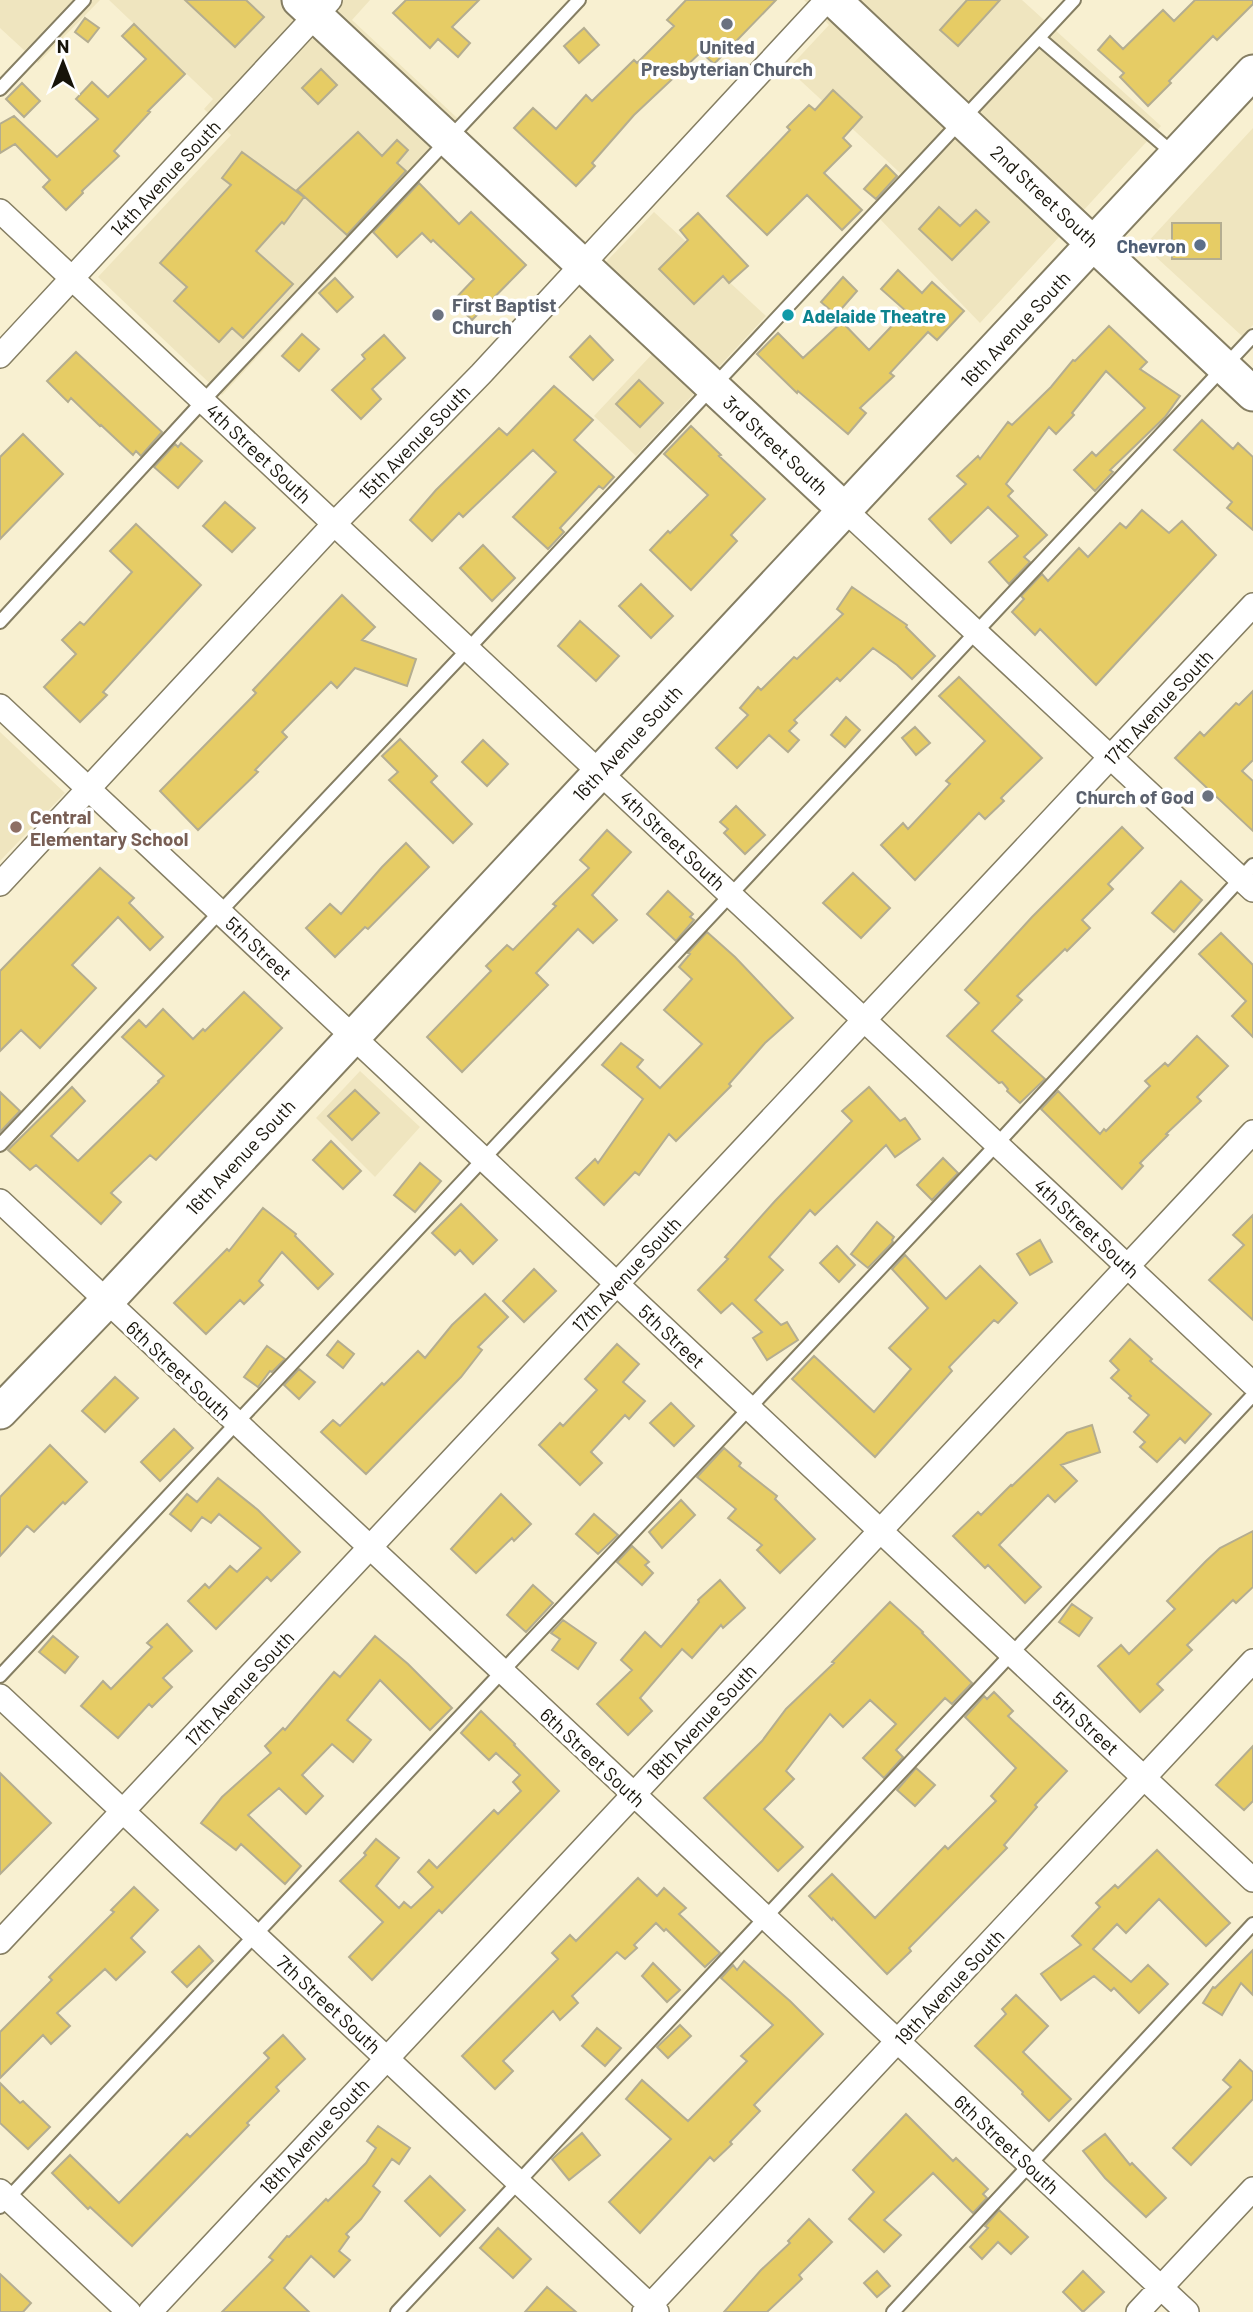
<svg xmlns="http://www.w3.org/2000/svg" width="1253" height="2312" font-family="Barlow,sans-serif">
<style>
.built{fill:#efe5bf}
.building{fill:#e6cc65;stroke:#b4ad90;stroke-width:2}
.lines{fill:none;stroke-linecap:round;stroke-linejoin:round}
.lane-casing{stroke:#857e63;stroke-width:16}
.street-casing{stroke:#857e63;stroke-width:26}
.secondary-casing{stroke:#857e63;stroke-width:37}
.lane{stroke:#fff;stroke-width:12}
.street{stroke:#fff;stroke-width:23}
.secondary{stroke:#fff;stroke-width:33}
.worship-dot{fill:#6b7280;stroke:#fff;stroke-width:2.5}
.service-dot{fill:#5c6f8a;stroke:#fff;stroke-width:2.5}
.culture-dot{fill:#0f9aa8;stroke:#fff;stroke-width:2.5}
.education-dot{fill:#8d6e63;stroke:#fff;stroke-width:2.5}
.labels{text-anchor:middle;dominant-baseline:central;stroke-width:7;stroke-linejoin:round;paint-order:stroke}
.worship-label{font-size:19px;font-weight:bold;fill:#5b616d;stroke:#fff}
.street-label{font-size:19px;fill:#17140a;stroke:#fff}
.service-label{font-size:19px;font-weight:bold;fill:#4e5e75;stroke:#fff;text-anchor:end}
.culture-label{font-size:19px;font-weight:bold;fill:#0d838f;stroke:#fff;text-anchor:start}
.education-label{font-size:19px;font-weight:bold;fill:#785e54;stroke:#fff;text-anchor:start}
</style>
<rect width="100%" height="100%" fill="#f8f0d1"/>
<path class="built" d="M0 0H100L38 63 0 28Z
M109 0H370L352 20 469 129 222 395 98 277 231 135 204 109 213 99Z
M804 0H1022L1161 126 980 323 880 219 912 184 788 69 829 25Z
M1253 128V325L1242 336 1144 246Z
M654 212 766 316 636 456 594 416 672 333 602 266Z
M0 732 65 793 0 861Z
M360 1071 420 1127 375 1177 316 1118Z"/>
<path class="building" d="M185 0H246L264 17 235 47Z
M406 0H479L452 27 470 43 458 57 438 39 430 48 393 13Z
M686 0H776L714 64 701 52 634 115 592 163 595 166 576 186 514 128 533 108 556 129 586 95 592 101 634 60 637 63 674 26 667 20Z
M967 0H1000L958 46 940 30Z
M1195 0H1253V4L1217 40 1213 36 1169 81 1171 83 1148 106 1120 77 1124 73 1098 50 1110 36 1123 49 1163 10 1174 21Z
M85 18 99 28 88 42 75 32Z
M134 24 185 74 148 111 150 112 114 151 119 156 82 191 83 193 66 210 43 187 50 180 15 144 0 153V124L14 116 57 157 98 119 76 99 92 82 108 97 146 59 122 36Z
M584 28 599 45 579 63 564 46Z
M321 69 337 85 318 104 302 88Z
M22 83 40 101 24 117 6 99Z
M833 90 862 117 843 138 851 146 824 173 862 210 842 230 807 195 767 235 727 196 790 130 787 127 809 105 815 110Z
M358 132 382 156 397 140 408 150 397 163 406 171 347 235 297 190Z
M242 152 304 197 284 224 282 222 256 251 293 284 243 338 232 328 219 342 174 301 187 287 160 263 231 185 222 178Z
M886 165 897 176 876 199 864 189Z
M419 183 459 224 471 212 526 265 472 320 453 301 474 279 433 240 431 242 422 233 397 257 373 232Z
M939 207 960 226 976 210 989 222 952 260 919 229Z
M698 213 748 266 729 283 723 276 694 304 659 269 688 240 680 230Z
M1172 223H1221V259H1172Z
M898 270 922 293 932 282 964 311 937 340 928 332 890 373 894 376 860 408 866 413 848 434 798 391 797 393 757 354 778 333 803 358 842 322 869 350 906 311 881 289Z
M843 277 857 291 836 315 821 302Z
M335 278 353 297 337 312 319 293Z
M1109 326 1147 362 1140 369 1180 396 1165 417 1110 470 1113 472 1095 491 1074 470 1092 452 1096 456 1145 408 1106 371 1072 413 1074 415 1056 434 1049 427 1006 484 1013 491 1008 496 1047 535 1024 557 1030 562 1009 584 989 562 1018 536 988 507 951 543 929 519 966 484 957 476 978 456 980 459 1008 422 1012 425 1051 387 1073 360 1075 361Z
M302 334 319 349 299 371 282 356Z
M384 335 405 358 372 389 381 399 361 419 332 390 365 359 362 355Z
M590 336 613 360 593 380 570 357Z
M76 352 162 432 141 456 136 451 133 455 101 425 100 426 71 398 68 402 47 381Z
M639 380 663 403 640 427 616 404Z
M554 386 593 420 574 440 614 477 603 489 599 486 560 528 564 532 548 549 513 517 556 472 533 450 463 517 459 513 432 541 410 520 436 490 499 428 507 435Z
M1202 420 1233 449 1238 443 1253 457V530L1227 508 1232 502 1174 450Z
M691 426 721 455 719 456 765 499 731 535 737 541 691 590 650 550 668 531 670 533 708 495 664 454Z
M23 434 63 474 0 539V457Z
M181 443 202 461 178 488 154 467 175 444 178 447Z
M225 502 255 528 232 552 203 526Z
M1142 510 1169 533 1182 521 1216 555 1096 685 1040 629 1035 635 1012 612 1024 599 1021 596 1042 574 1048 581 1079 548 1088 557 1120 523 1126 528Z
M136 524 201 585 103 692 107 695 80 722 44 687 76 654 62 640 80 622 84 625 132 572 110 551Z
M483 545 515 578 492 601 460 568Z
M641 584 673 616 651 638 619 606Z
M852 587 907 625 906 627 935 656 912 679 897 665 873 648 840 681 837 678 794 720 797 723 789 731 799 740 788 752 769 735 737 768 716 748 748 715 740 708 758 687 761 690 794 657 797 659 843 614 837 609Z
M342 595 375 627 362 640 416 659 407 686 355 668 337 688 331 682 282 732 287 737 255 770 258 772 198 830 160 791 256 693 253 690Z
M580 621 619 656 596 681 558 646Z
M959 677 1042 758 1001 798 1004 801 985 819 979 813 915 880 881 845 903 823 908 829 950 784 946 781 985 741 939 696Z
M1253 691V760L1242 771 1253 781V831L1175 758 1200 732 1204 736 1236 703 1239 705Z
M846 717 860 730 845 747 831 735Z
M915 727 930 743 916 755 902 738Z
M400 739 437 776 431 782 472 824 453 843 389 780 398 772 382 756Z
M483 740 508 764 487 786 462 762Z
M736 806 765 835 745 854 724 833 728 829 720 822Z
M1122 827 1143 848 1108 884 1113 889 1082 920 1090 928 1067 951 1065 949 1017 996 1022 1000 992 1031 1045 1079 1020 1103 1007 1091 1008 1089 1002 1082 999 1083 947 1036 979 1003 965 990 1032 917Z
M607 830 631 852 592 895 617 920 593 943 578 929 536 973 548 985 462 1072 427 1037 491 971 486 966 507 945 513 950 556 906 553 904 589 868 580 860Z
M406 843 429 867 368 929 365 927 335 957 306 928 330 904 341 914 382 867Z
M100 868 134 898 129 903 163 937 150 950 118 917 72 965 96 988 40 1048 21 1030 0 1051V971Z
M853 873 890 908 861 938 823 903Z
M1181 881 1202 900 1174 932 1152 913Z
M668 891 693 914 690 917 694 920 676 941 647 914Z
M707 932 735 957 793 1018 765 1043 729 1084 731 1086 676 1141 669 1134 639 1175 635 1172 604 1205 576 1178 595 1159 598 1163 643 1099 602 1065 621 1043 643 1060 637 1067 660 1088 702 1044 664 1010 692 979 679 967 690 954 688 953Z
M1221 933 1253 965V1037L1232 1016 1246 1001 1199 954Z
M244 992 282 1028 156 1160 150 1155 111 1193 121 1202 101 1224 36 1165 30 1170 8 1150 72 1087 85 1101 51 1136 78 1161 159 1082 158 1081 164 1076 122 1037 139 1020 146 1027 163 1009 193 1039 203 1029 205 1031Z
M1197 1036 1228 1066 1197 1097 1201 1101 1166 1134 1168 1135 1140 1163 1143 1166 1122 1189 1041 1109 1058 1091 1100 1134 1104 1129 1106 1131 1150 1086 1145 1081 1165 1063 1168 1066Z
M869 1087 900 1121 905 1118 920 1139 895 1157 886 1145 815 1215 810 1210 769 1257 783 1270 755 1300 781 1325 787 1322 798 1340 767 1360 753 1338 762 1332 732 1303 721 1313 698 1290 728 1259 725 1257 775 1201 852 1121 842 1111Z
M355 1090 379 1113 352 1140 328 1116Z
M0 1092 20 1111 0 1132Z
M331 1141 361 1171 343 1189 313 1160Z
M943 1158 958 1173 932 1200 917 1185Z
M420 1163 441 1181 415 1212 394 1195Z
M461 1204 497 1240 473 1264 460 1250 455 1255 432 1233Z
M263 1208 296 1234 295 1236 333 1274 318 1289 282 1252 259 1281 263 1285 244 1304 240 1300 206 1334 174 1303 227 1249 229 1251Z
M1253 1215V1320L1209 1280 1244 1245 1233 1235Z
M877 1222 894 1237 892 1240 893 1242 868 1268 851 1254Z
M1040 1240 1052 1262 1030 1275 1017 1254Z
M837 1246 855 1265 839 1282 820 1263Z
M905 1255 946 1299 980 1266 1017 1303 998 1323 994 1320 949 1367 952 1371 875 1457 792 1379 814 1356 874 1412 911 1369 889 1348 928 1308 892 1269Z
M534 1269 556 1291 524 1322 503 1301Z
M485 1294 508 1317 478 1347 482 1350 461 1377 366 1474 321 1432 333 1420 340 1426 382 1383 384 1385 418 1351 425 1358 452 1325Z
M1130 1339 1152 1359 1150 1361 1211 1414 1185 1443 1180 1438 1157 1462 1140 1447 1145 1442 1134 1432 1149 1415 1129 1398 1131 1396 1111 1378 1119 1370 1110 1361Z
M338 1341 354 1354 343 1368 327 1355Z
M617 1344 639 1364 623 1382 645 1401 629 1419 625 1415 591 1452 602 1463 580 1485 539 1445 560 1423 563 1426 597 1390 585 1379Z
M267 1346 285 1359 272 1372 270 1371 258 1387 244 1377Z
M299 1369 315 1382 299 1399 284 1385Z
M115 1377 138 1398 105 1432 82 1411Z
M671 1403 694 1426 674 1446 650 1423Z
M1092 1425 1100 1452 1061 1465 1077 1481 1055 1502 1048 1495 999 1545 1041 1587 1025 1603 988 1565 985 1568 953 1536 978 1512 981 1515 1011 1485 1012 1486 1067 1433Z
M174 1429 193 1448 160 1481 141 1462Z
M50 1445 87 1482 65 1504 63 1502 34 1532 27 1526 0 1556V1497Z
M724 1448 741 1463 739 1466 777 1496 775 1499 815 1539 780 1573 757 1550 762 1545 728 1518 736 1509 697 1477Z
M218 1478 258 1510 300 1552 271 1581 267 1577 216 1629 188 1601 205 1584 209 1588 230 1566 237 1572 261 1548 219 1514 211 1523 202 1517 191 1531 170 1514 187 1494 197 1502Z
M501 1494 531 1524 514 1541 512 1538 476 1573 451 1549Z
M681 1500 695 1515 662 1548 649 1532Z
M594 1514 618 1535 598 1554 576 1534Z
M1253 1531V1587L1236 1603 1233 1600 1187 1645 1192 1650 1157 1684 1163 1690 1140 1712 1098 1666 1121 1645 1129 1654 1175 1609 1167 1601 1206 1561 1220 1548Z
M632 1546 649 1562 645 1565 653 1573 642 1585 617 1562Z
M720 1580 745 1608 723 1628 721 1625 692 1658 682 1649 640 1698 652 1711 628 1735 597 1704 632 1670 621 1660 645 1632 661 1647 699 1602 698 1600Z
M533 1585 553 1603 526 1632 507 1615Z
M890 1602 923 1632 922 1633 972 1683 952 1704 945 1698 896 1750 903 1757 884 1778 863 1758 896 1724 870 1700 843 1727 830 1714 786 1771 794 1779 764 1809 803 1847 778 1871 704 1798 762 1741 786 1709 834 1663 832 1662Z
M1072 1604 1092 1618 1079 1636 1059 1622Z
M563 1620 596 1643 578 1669 552 1650 560 1639 551 1633Z
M167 1624 192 1651 163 1678 172 1687 152 1707 149 1704 118 1738 81 1706 103 1681 111 1689 152 1647 147 1643Z
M53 1636 78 1657 65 1673 39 1652Z
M375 1636 408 1664 452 1708 430 1730 380 1680 347 1720 371 1740 353 1762 332 1744 302 1775 323 1796 306 1814 279 1788 248 1815 301 1866 285 1884 241 1844 236 1850 201 1823 222 1797 271 1753 265 1746 283 1728 285 1730 334 1672 340 1677Z
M994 1692 1013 1711 1008 1716 1067 1771 1035 1805 1037 1807 1004 1845 1007 1848 909 1948 911 1951 887 1974 833 1918 832 1920 809 1896 832 1874 875 1918 945 1846 948 1849 996 1801 991 1796 1016 1768 965 1717 984 1696 987 1699Z
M481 1711 515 1744 514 1745 559 1791 442 1913 439 1910 372 1980 349 1957 383 1922 340 1881 366 1855 364 1853 376 1839 399 1858 376 1886 399 1908 404 1902 411 1908 433 1887 418 1872 429 1860 437 1868 494 1810 498 1814 521 1791 513 1782 520 1775 496 1753 489 1760 461 1733Z
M1253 1746V1801L1244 1810 1216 1785Z
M916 1768 935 1785 915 1806 897 1790Z
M0 1773 51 1823 0 1874Z
M1157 1850 1230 1923 1206 1946 1159 1899 1126 1933 1117 1924 1093 1949 1131 1982 1148 1965 1168 1984 1139 2013 1114 1988 1111 1991 1094 1976 1061 2000 1041 1974 1081 1945 1072 1936 1100 1907 1096 1903 1115 1885 1118 1888Z
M638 1878 657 1896 664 1888 686 1908 679 1914 720 1953 705 1967 666 1929 664 1931 656 1923 634 1945 637 1948 625 1959 617 1952 572 1996 578 2003 560 2020 553 2011 503 2061 513 2071 495 2089 462 2056 558 1959 552 1953 570 1935 576 1941Z
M134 1887 158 1910 131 1938 145 1952 116 1980 105 1969 57 2013 70 2026 51 2044 43 2035 0 2078V2032L52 1980 49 1977 114 1912 111 1910Z
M199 1946 213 1961 187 1987 172 1972Z
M1253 1950V1995L1241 1983 1222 2015 1203 2003 1213 1987 1215 1988Z
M744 1961 790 2001 823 2034 754 2105 760 2111 730 2142 732 2144 714 2161 710 2157 640 2233 609 2202 671 2139 626 2099 642 2080 688 2121 747 2061 741 2056 773 2025 721 1978 733 1965 737 1970Z
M653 1963 680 1990 667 2002 642 1976Z
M1016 1995 1048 2026 1023 2052 1071 2099 1049 2121 1022 2094 1023 2092 975 2046 1006 2014 1002 2009Z
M680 2025 691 2036 668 2058 657 2047Z
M597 2028 621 2048 605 2066 582 2046Z
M283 2035 305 2059 276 2087 279 2091 247 2123 249 2125 132 2246 90 2207 88 2209 52 2173 70 2155 119 2203 187 2134 190 2137 269 2058 264 2053Z
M1240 2060 1253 2072V2099L1191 2165 1173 2148 1231 2087 1223 2080Z
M0 2083 20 2103 23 2101 50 2127 28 2149 0 2123Z
M906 2114 953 2161 956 2158 988 2189 983 2194 987 2198 973 2213 933 2173 884 2220 901 2235 884 2252 849 2219 874 2192 853 2170Z
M378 2126 410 2148 399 2164 392 2159 373 2186 380 2192 361 2219 346 2234 349 2237 339 2251 350 2260 334 2277 311 2256 284 2288 309 2312H222L273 2260 269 2257 287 2236 289 2237 326 2199 328 2201 366 2163 376 2148 367 2141Z
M582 2133 600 2155 569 2180 552 2159Z
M1105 2134 1130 2165 1132 2163 1166 2198 1146 2217 1105 2178 1083 2151Z
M430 2176 465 2210 440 2236 405 2201Z
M999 2210 1028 2237 1011 2254 998 2242 982 2259 970 2247 988 2228 985 2226Z
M809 2219 832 2242 799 2275 802 2279 767 2312H724L761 2270 790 2243 788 2241Z
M498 2228 531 2259 513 2278 480 2248Z
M877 2271 890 2286 877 2297 864 2283Z
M1083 2271 1104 2292 1083 2312 1063 2292Z
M0 2274 31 2303 23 2312H0Z
M547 2287 576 2312H525Z"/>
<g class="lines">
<defs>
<path id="lane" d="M1039 38 1174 154
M0 89 84 0
M0 622 203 401 579 0
M0 1145 468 649 1074 0
M0 1676 1253 336
M0 2207 997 1144 1253 865
M397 2312 1253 1395
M893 2312 1253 1924"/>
<path id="street" d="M0 211 1253 1384
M0 356 330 0
M845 510 1253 890
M0 706 1253 1880
M0 884 334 524 481 374 827 0
M0 1201 1187 2312
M0 1696 657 2312
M0 1942 1253 605
M0 2191 129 2312
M150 2312 1253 1132
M644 2312 1253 1661
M1138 2312 1253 2189"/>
<path id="secondary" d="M299 0 845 510
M834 0 1253 394
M0 1412 107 1301 1253 72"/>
</defs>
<use href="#lane" class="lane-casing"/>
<use href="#street" class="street-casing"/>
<use href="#secondary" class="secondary-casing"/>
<use href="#lane" class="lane"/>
<use href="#street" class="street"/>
<use href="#secondary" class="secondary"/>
</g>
<g class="worship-dot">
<circle cx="727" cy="24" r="7"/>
<circle cx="438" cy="315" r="7"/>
<circle cx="1208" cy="796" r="7"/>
</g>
<circle class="service-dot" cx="1200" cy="245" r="7"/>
<circle class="culture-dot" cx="788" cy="315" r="7"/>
<circle class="education-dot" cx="16" cy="827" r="7"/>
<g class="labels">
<g class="worship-label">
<text x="727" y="46">United<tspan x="727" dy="22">Presbyterian Church</tspan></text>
<text x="452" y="304" text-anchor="start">First Baptist<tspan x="452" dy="22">Church</tspan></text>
<text x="1194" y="796" text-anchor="end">Church of God</text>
</g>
<g class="street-label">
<text transform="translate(165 178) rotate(-47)">14th Avenue South</text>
<text transform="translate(1045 196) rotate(43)">2nd Street South</text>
<text transform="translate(1015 329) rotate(-47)">16th Avenue South</text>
<text transform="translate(414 442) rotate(-46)">15th Avenue South</text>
<text transform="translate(776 445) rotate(43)">3rd Street South</text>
<text transform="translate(259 453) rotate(43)">4th Street South</text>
<text transform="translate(1158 707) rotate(-47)">17th Avenue South</text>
<text transform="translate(627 743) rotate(-47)">16th Avenue South</text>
<text transform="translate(673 840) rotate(43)">4th Street South</text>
<text transform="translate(259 948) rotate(43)">5th Street</text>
<text transform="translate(240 1157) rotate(-47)">16th Avenue South</text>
<text transform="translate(1087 1228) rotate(43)">4th Street South</text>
<text transform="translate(626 1274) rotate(-47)">17th Avenue South</text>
<text transform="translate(672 1336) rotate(43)">5th Street</text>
<text transform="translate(179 1370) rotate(43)">6th Street South</text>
<text transform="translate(239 1688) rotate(-47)">17th Avenue South</text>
<text transform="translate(701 1722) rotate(-47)">18th Avenue South</text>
<text transform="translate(1086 1723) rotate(43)">5th Street</text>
<text transform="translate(593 1757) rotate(43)">6th Street South</text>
<text transform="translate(949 1987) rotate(-47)">19th Avenue South</text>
<text transform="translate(329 2004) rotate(43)">7th Street South</text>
<text transform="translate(314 2136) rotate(-47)">18th Avenue South</text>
<text transform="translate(1007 2144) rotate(43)">6th Street South</text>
</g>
<g class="service-label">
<text x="1186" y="245">Chevron</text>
</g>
<g class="culture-label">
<text x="802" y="315">Adelaide Theatre</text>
</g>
<g class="education-label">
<text x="30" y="816">Central<tspan x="30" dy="22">Elementary School</tspan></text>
</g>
</g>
<g transform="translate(63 63)" stroke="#ffffff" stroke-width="5" paint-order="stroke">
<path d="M0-5L12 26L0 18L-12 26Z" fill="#17140a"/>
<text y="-10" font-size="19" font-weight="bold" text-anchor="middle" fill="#17140a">N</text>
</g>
</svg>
